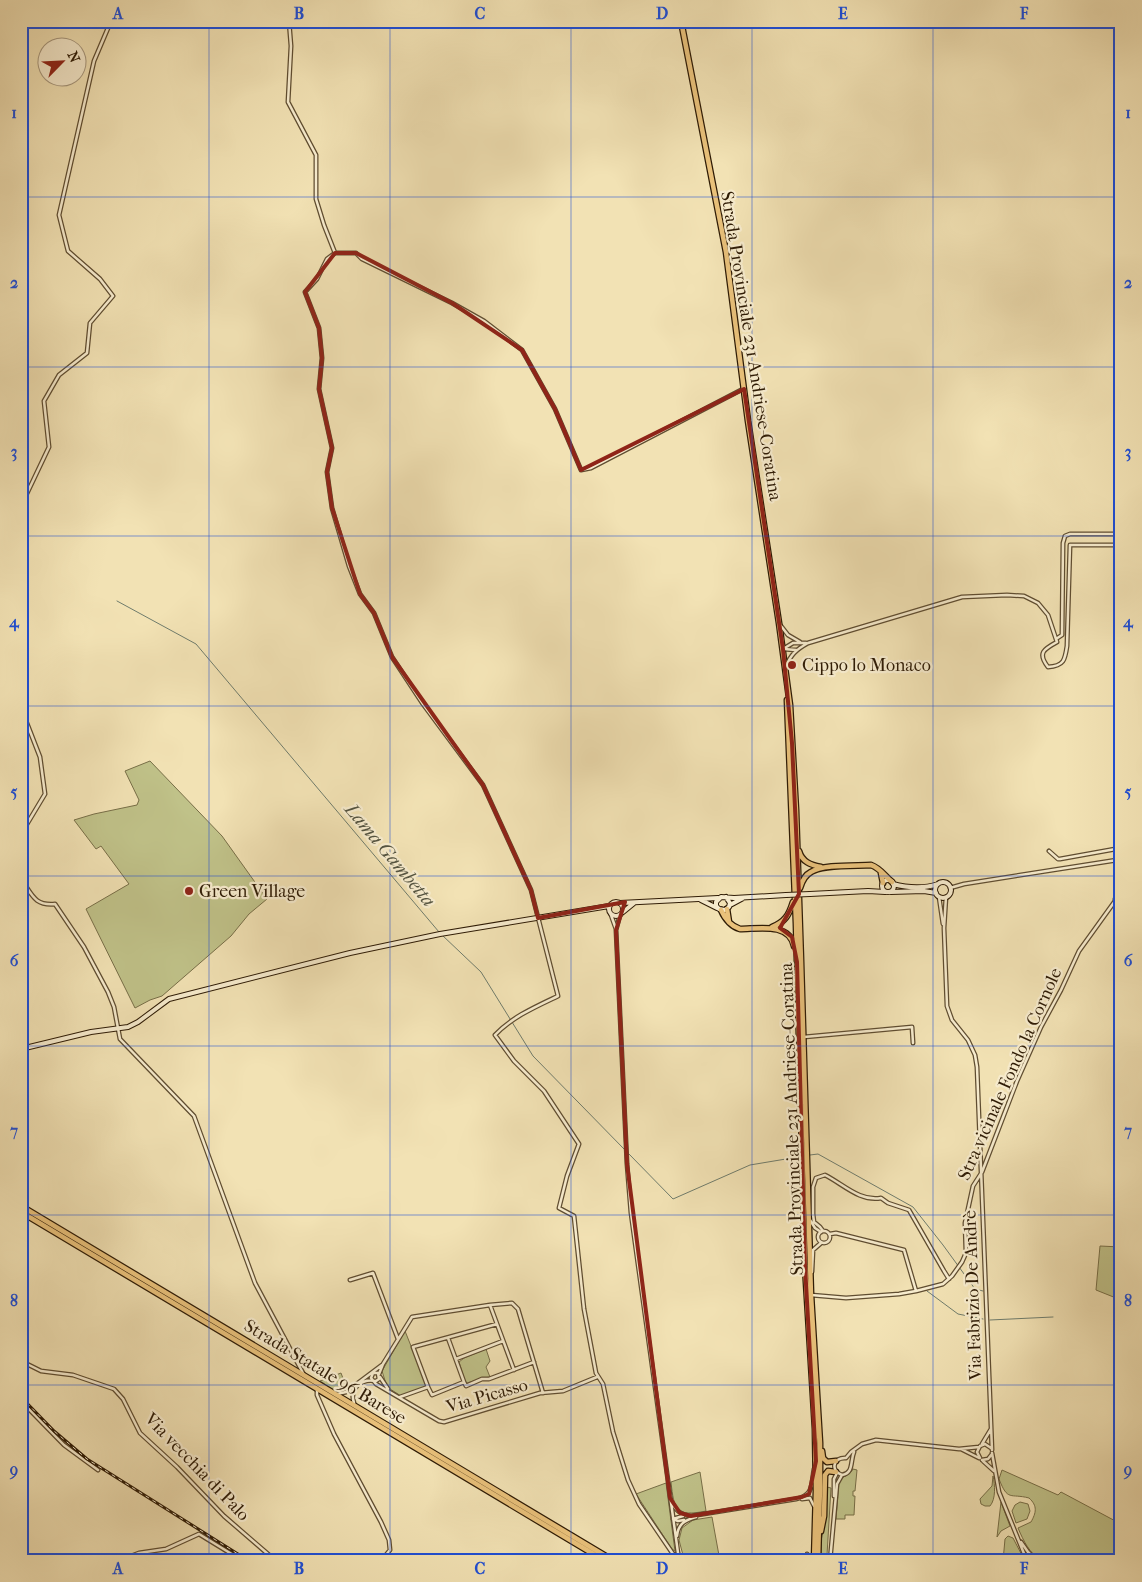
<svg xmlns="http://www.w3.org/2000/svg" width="1142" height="1582" font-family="'IM FELL French Canon',serif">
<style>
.green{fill:#c0c289;stroke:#776e47}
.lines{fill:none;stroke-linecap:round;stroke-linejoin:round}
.stream{stroke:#6f7c6c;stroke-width:1}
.minor-casing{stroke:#5f4d31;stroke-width:5}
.secondary-casing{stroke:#2e1b05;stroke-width:6}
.primary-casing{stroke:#2e1b05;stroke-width:7}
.minor{stroke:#f7ecce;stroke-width:2.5}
.secondary{stroke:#f7ecce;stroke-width:4}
.primary{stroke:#e9c17a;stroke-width:4.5}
.rail-casing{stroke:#2e1b05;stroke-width:3}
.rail{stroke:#f7ecce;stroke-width:1;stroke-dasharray:4;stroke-linecap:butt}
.minor-bridge-casing{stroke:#5f4d31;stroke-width:5;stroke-linecap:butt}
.secondary-bridge-casing{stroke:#2e1b05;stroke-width:6;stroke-linecap:butt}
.minor-bridge{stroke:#f7ecce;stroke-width:2.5}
.secondary-bridge{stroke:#f7ecce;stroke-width:4}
.marked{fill:none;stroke:#8f2418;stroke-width:4;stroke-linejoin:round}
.grid{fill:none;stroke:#1d4ed8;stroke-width:1;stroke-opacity:0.55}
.poi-dot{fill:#8f2418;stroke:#f7ecce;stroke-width:2}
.labels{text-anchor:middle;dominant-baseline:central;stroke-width:4.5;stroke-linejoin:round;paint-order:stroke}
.street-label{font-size:18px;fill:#2e1b05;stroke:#f7ecce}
.poi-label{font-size:18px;fill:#2e1b05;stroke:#f7ecce;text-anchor:start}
.water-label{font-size:19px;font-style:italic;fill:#545441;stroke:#f7ecce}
.neatline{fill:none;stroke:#1d4ed8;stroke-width:2}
.grid-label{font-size:16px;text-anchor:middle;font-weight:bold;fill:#1d4ed8}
</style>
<rect width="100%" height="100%" fill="#f2e2b4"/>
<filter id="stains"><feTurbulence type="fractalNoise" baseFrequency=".004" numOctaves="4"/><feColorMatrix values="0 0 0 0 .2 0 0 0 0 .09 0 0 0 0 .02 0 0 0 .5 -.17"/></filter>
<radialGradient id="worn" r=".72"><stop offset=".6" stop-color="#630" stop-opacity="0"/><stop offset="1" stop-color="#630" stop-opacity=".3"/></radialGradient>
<path class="green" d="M150 761 222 836 267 899 249 914 231 936 162 996 150 1000 135 1008 86 909 129 884 101 846 96 849 74 820 94 814 137 805 139 800 125 771Z
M1100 1246 1121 1247V1300L1096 1290Z
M405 1331 427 1386 401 1396 387 1387 382 1371Z
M486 1349 490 1361 486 1367 490 1377 483 1378 467 1383 465 1381 459 1362 464 1358Z
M341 1373 347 1389C337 1395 329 1386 320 1381Z
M853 1469 857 1470 855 1491H853V1496H855L854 1515H845V1519H836L839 1481C843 1476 850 1475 853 1469Z
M1002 1470 1058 1495 1061 1492 1121 1524V1561H1041C1029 1552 1024 1542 1018 1528L1031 1522C1036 1513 1038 1506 1029 1498 1010 1493 1008 1502 999 1479Z
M700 1472 706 1511C676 1517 674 1510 671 1482Z
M993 1476C995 1485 996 1499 990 1506H985L981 1504 980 1499 992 1486Z
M666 1483 675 1551 672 1549 636 1494Z
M827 1487 831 1488 827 1555H821V1541L826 1516Z
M1001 1502 1010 1526 1001 1531 997 1537Z
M1020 1502 1028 1504 1030 1511 1027 1519 1016 1523 1012 1511 1015 1505Z
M712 1517 720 1561H685L684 1559 679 1540 682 1528 693 1520Z
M1008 1536 1013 1538 1025 1561H1003L1005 1539Z"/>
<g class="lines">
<path class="stream" d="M117 601 196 644 439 932
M442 935 481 972 533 1056 624 1149
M629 1154 673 1199 750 1165 798 1157
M810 1155 818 1154 913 1207 943 1245 975 1289 983 1291
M927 1291 958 1314 983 1319
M990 1320 1053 1317"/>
<defs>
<path id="minor" d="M289 21 291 46 288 102 316 155V199L324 225 335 253H356L362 259 452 303 484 321 522 350 555 409 581 470 591 468 743 389
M335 253 327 259 317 279 305 292 319 328 322 358 319 389 332 448 327 472 332 508 349 566 360 594 374 613 392 657 423 704 483 785 531 890 558 996C535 1007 512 1017 495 1035L514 1061 544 1091 579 1144 567 1176 559 1208 574 1216 584 1309 596 1373 603 1384 613 1432 628 1480 639 1504 673 1554 679 1555
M21 506 49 447 44 401 59 375 87 353 90 323 113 296 100 279 68 251 59 215 94 61 111 21
M781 626 788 635 800 642
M1056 639 1062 635 1063 543 1065 536 1070 534H1121
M783 649 793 643H806
M784 649 796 650
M786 667C790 655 797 649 808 643L962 597 1007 595 1024 596 1038 603 1048 615 1057 642C1044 649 1037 653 1048 667 1064 666 1065 660 1067 646L1070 545H1121
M21 708 40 757 45 794 21 834
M1117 849 1121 872
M1049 851 1058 859H1060L1121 848
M21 879C32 894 34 906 55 904L84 947 108 992 114 1007 120 1039 194 1116 255 1283 304 1375
M950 888 964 884 1117 860
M939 897 943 924
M946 897 944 928 947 1006 952 1020 968 1040 975 1055 977 1067 992 1450
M1115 901V899L1121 893
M611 915 616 929
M620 915 616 930 627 1164 631 1213 678 1553 682 1561
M804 1037 912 1027 913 1043
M810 1220 815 1228 821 1232
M818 1237a6 6 0 1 1 12 0a6 6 0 1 1-12 0Z
M823 1231 820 1227 814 1222 813 1214V1187L816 1178 825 1175C843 1184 860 1202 881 1198L888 1203 909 1210 944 1271 949 1279
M830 1234 836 1233 904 1250 916 1291
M812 1272 813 1250 821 1243
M350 1280 373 1273 398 1339
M811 1295 846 1298 899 1294 916 1291 943 1284 952 1276 962 1262 966 1253 965 1223 973 1186 982 1172 1017 1081 1041 1027 1061 990 1079 951 1115 901 1121 897
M490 1305 514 1370
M448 1338 464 1382
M456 1359 503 1341
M21 1361 41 1371 73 1375 114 1389 123 1399 140 1433 177 1467 224 1516 276 1561
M373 1373 371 1378 376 1384 439 1421 444 1422 540 1393 563 1391 597 1377
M379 1374 383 1364 412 1317 490 1305 512 1303 518 1309 543 1393
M380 1377 388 1389
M428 1387 413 1347 497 1324
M317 1389V1395L334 1434 381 1522 389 1540 390 1550 381 1561
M337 1394 346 1392 382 1365
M400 1397 428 1387 432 1395 464 1382 466 1386 482 1379H489L534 1362
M21 1401 64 1445 98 1470
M354 1403C349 1388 362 1378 376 1381L379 1379 378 1373H373
M982 1444 991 1429
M961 1449 979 1458
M992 1453 999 1492 1027 1561
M980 1458 977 1452 980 1446 985 1444 991 1448
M982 1460 988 1459 992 1454
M983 1461 994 1471
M842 1475C830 1471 833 1457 846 1458L851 1452 862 1444 876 1440 959 1449 979 1447
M834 1496V1479L837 1473
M802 1499 810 1498 814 1506
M671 1501C676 1511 681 1515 691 1516L796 1499C814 1495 811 1485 814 1469
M683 1516 673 1519 678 1521 684 1520
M677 1536C678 1524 685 1520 696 1517
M1021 1542 1028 1552 1037 1561
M118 1561 139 1553 166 1549 199 1534 243 1561
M806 1561 807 1554
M830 1561 837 1484 842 1475C854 1473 850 1461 854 1452"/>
<path id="secondary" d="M882 886a6 6 0 1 1 12 0a6 6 0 1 1-12 0Z
M935 890a8 8 0 1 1 16 0a8 8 0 1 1-16 0Z
M893 884C908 888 923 889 938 884
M891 892 924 891 936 893
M810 894 868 891 885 892
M726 897 730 903 729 907 725 910 719 909 716 906V902L721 897 734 898 786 895
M701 900 717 908
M609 909a7 7 0 1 1 14 0a7 7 0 1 1-14 0Z
M620 903 718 898
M730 905 743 898
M623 912 634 903
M21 1049 91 1032 128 1027 138 1022 169 999 350 953 440 934 609 906"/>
<path id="primary" d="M681 21 726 252 748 421 779 623 790 705 796 810 801 961 811 1295 820 1443V1487L818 1561
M787 700 796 923 805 1266 815 1429 816 1491 814 1561
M799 851C802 862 811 865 821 867
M881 873 883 883
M800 888C802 881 805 875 811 872 822 864 857 866 871 865 880 868 885 876 892 882
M727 909 729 922
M721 910C725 919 730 926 740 929 758 929 789 922 794 946
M772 927C785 922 789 915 793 902
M21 1206 614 1561
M21 1212 605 1561
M822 1451 823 1458 827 1462 836 1461
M821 1531 824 1516 825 1475 828 1471 836 1472"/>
</defs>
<use href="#minor" class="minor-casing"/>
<use href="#secondary" class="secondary-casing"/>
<use href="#primary" class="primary-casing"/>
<use href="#minor" class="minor"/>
<use href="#secondary" class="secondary"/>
<use href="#primary" class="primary"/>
<defs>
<path id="rail" d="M21 1397 54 1431 87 1459 249 1561"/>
</defs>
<use href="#rail" class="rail-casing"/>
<use href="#rail" class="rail"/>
<defs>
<path id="minor-bridge" d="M1117 860H1121"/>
<path id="secondary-bridge" d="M786 895 810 894"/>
</defs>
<use href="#minor-bridge" class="minor-bridge-casing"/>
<use href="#secondary-bridge" class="secondary-bridge-casing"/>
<use href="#minor-bridge" class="minor-bridge"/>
<use href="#secondary-bridge" class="secondary-bridge"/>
</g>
<path class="marked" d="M335 253H356L452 303 522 350 555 409 581 470 744 389 783 649 792 743 799 894 780 928 792 937 797 962 805 1266 816 1461 809 1494 802 1497 691 1516 680 1513 670 1498 627 1164 616 930 625 902 538 918 531 890 483 785 392 657 374 613 360 594 332 508 327 472 332 448 319 389 322 358 319 328 305 292Z"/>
<path class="grid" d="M209 21V1561M390 21V1561M571 21V1561M752 21V1561M933 21V1561M21 197H1121M21 367H1121M21 536H1121M21 706H1121M21 876H1121M21 1046H1121M21 1215H1121M21 1385H1121"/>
<g class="poi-dot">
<circle cx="792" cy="665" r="5"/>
<circle cx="189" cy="891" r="5"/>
</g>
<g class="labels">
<g class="street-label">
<text transform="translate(751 346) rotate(81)">Strada Provinciale 231 Andriese-Coratina</text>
<text transform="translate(1010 1074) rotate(-66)">Stra vicinale Fondo la Cornole</text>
<text transform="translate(792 1119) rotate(-92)">Strada Provinciale 231 Andriese-Coratina</text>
<text transform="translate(973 1295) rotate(-92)">Via Fabrizio De Andrè</text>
<text transform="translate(325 1372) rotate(31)">Strada Statale 96 Barese</text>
<text transform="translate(487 1396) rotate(-16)">Via Picasso</text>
<text transform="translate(197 1467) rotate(46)">Via vecchia di Palo</text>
</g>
<g class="poi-label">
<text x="802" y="665">Cippo lo Monaco</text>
<text x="199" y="891">Green Village</text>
</g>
<g class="water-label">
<text transform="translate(390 855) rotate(50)">Lama Gambetta</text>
</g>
</g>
<rect width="1142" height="1582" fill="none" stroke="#f2e2b4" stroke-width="55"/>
<g transform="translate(62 62) rotate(66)"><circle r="24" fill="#f7ecce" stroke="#a7987e"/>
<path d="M0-4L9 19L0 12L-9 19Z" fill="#8f2418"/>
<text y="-8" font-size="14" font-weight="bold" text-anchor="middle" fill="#2e1b05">N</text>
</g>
<rect x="28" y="28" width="1086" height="1526" class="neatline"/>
<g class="grid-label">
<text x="118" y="19">A</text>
<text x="299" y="19">B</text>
<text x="480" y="19">C</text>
<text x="662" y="19">D</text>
<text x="843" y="19">E</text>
<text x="1024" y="19">F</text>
<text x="14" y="118">1</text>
<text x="1128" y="118">1</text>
<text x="14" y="288">2</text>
<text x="1128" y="288">2</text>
<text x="14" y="457">3</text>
<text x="1128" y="457">3</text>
<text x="14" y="627">4</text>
<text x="1128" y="627">4</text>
<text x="14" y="797">5</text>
<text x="1128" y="797">5</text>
<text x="14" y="966">6</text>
<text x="1128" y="966">6</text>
<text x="14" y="1136">7</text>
<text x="1128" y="1136">7</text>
<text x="14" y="1306">8</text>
<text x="1128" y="1306">8</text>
<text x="14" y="1475">9</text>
<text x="1128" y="1475">9</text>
<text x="118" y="1574">A</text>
<text x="299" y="1574">B</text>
<text x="480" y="1574">C</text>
<text x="662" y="1574">D</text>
<text x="843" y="1574">E</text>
<text x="1024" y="1574">F</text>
</g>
<rect width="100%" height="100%" filter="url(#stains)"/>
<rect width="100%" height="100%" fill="url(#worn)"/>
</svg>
